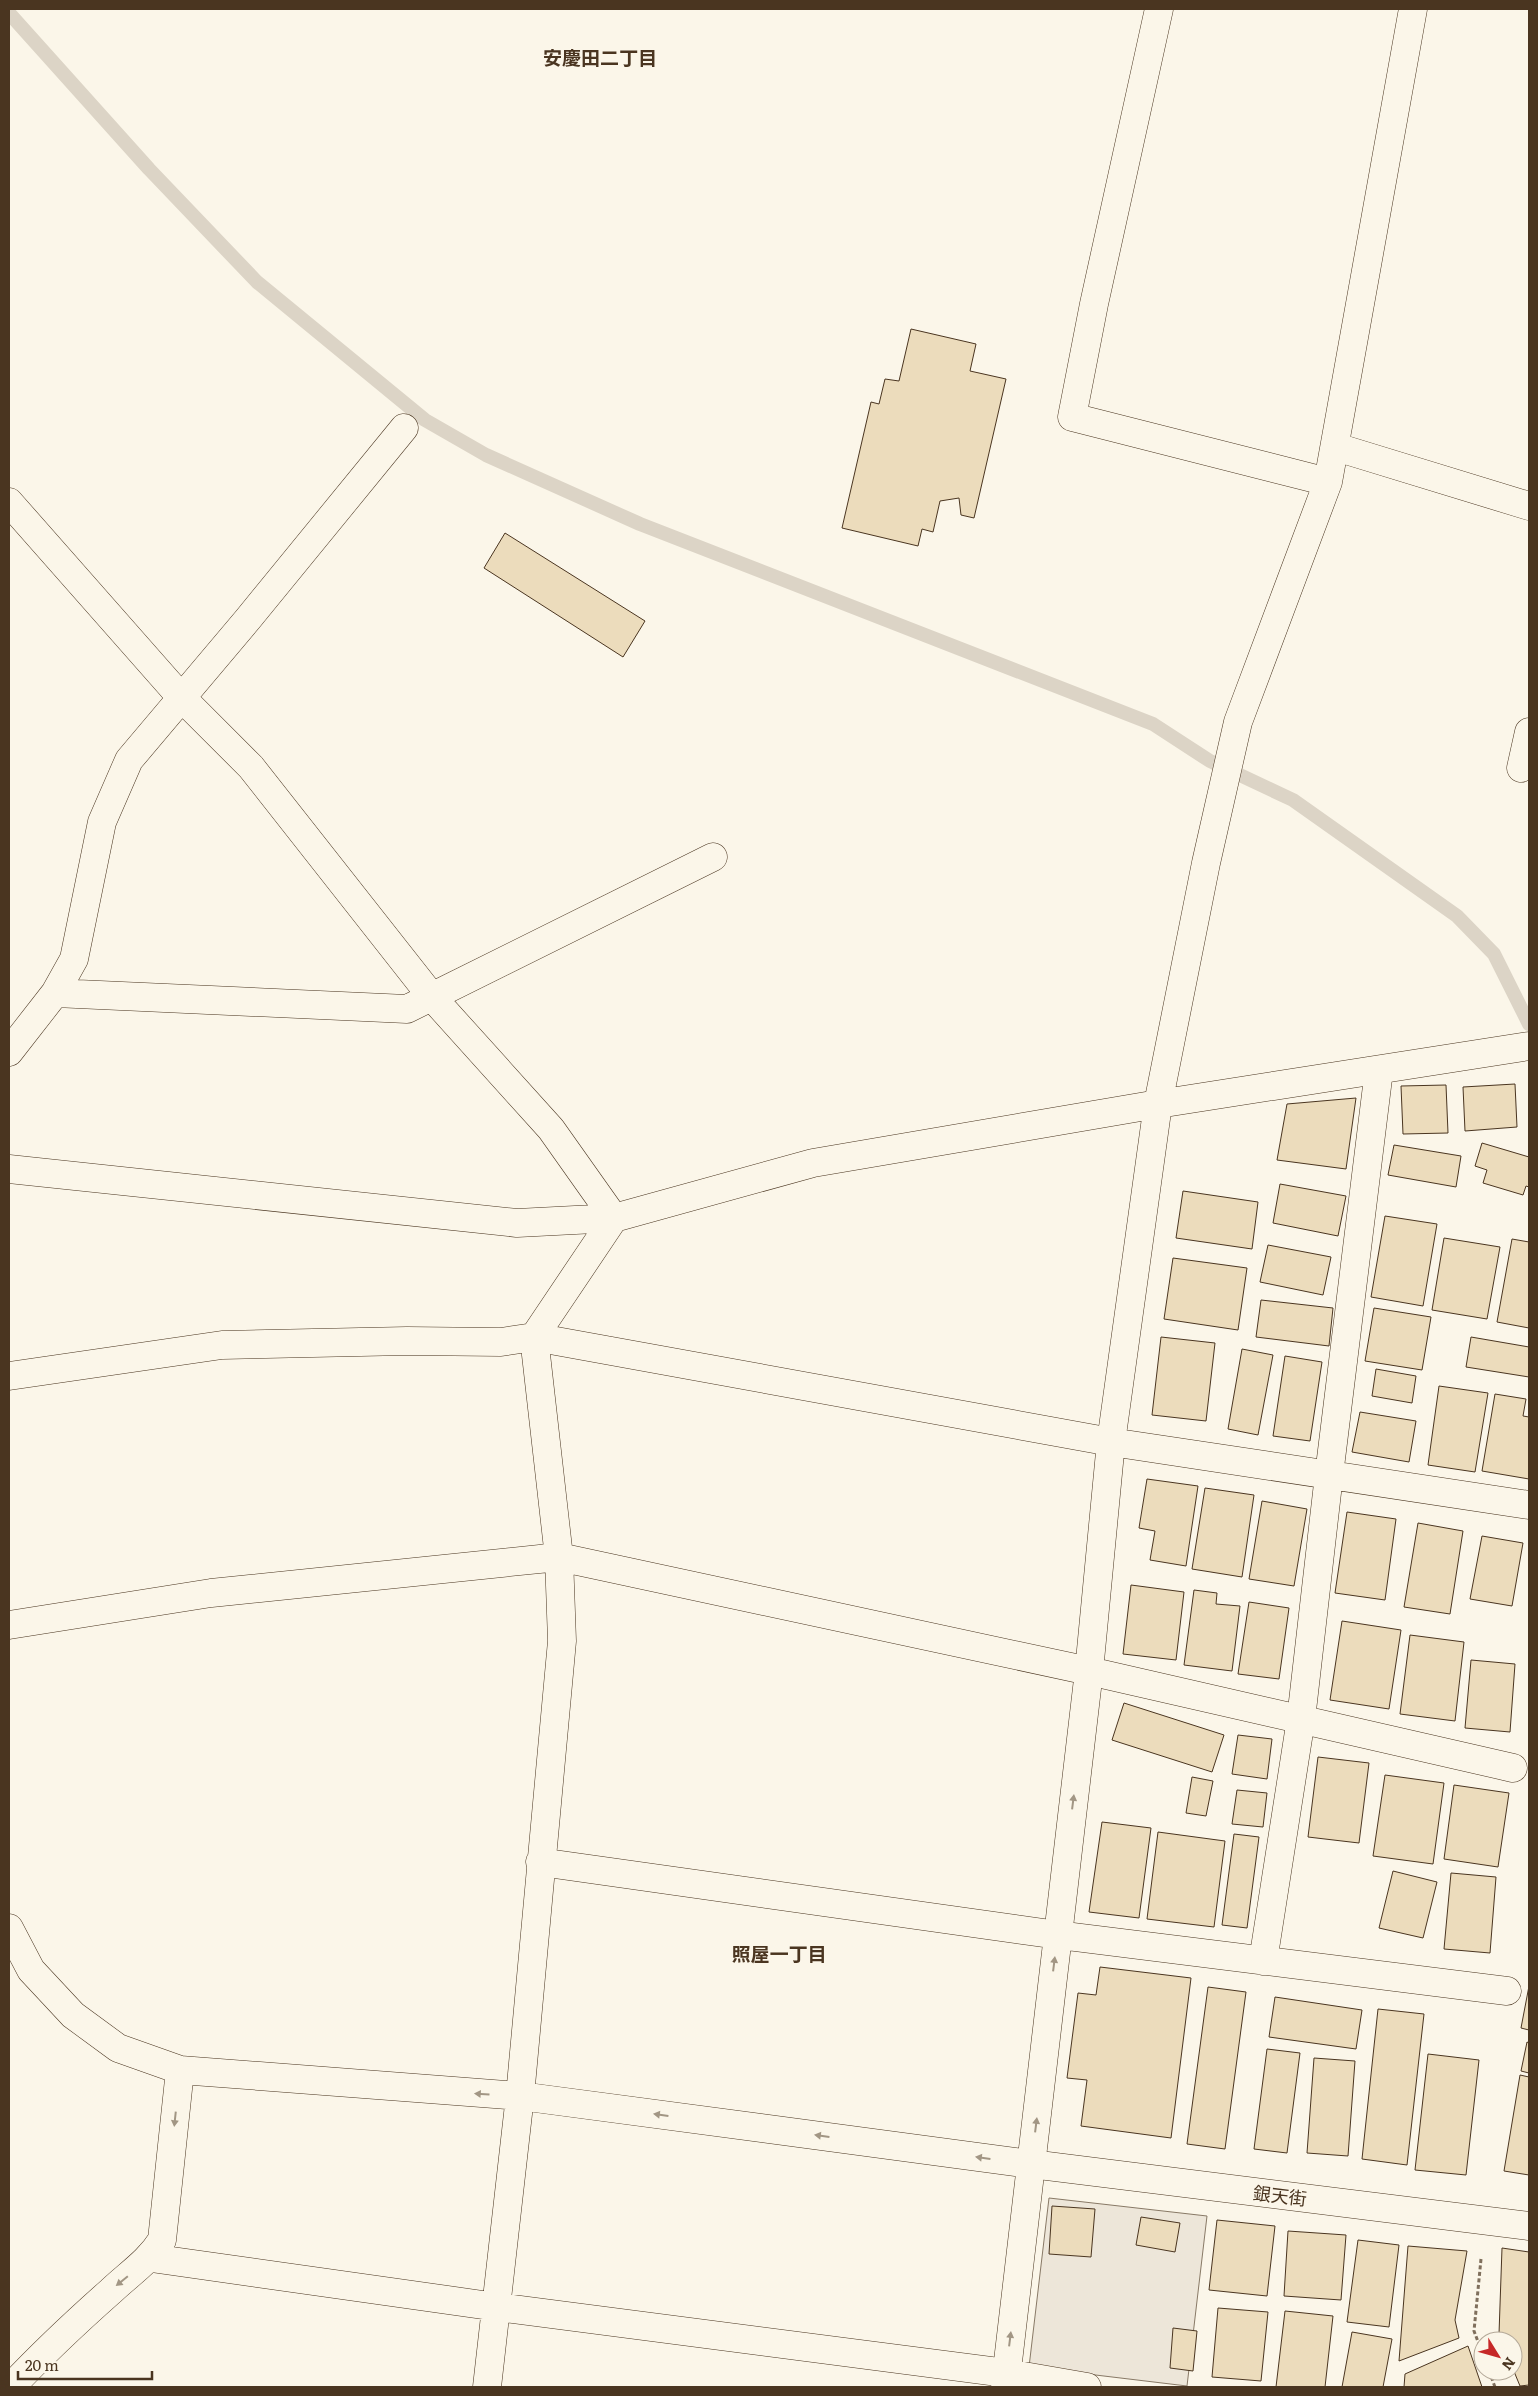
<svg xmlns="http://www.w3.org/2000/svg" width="1538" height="2396" font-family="Literata,'Noto Sans JP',serif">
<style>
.green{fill:#ede6d9;stroke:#887966}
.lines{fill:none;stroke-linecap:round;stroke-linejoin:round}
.stream{stroke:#dcd4c6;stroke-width:14}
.building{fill:#ecdcbc;stroke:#4a3520}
.pedestrian-casing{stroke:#4a3520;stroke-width:29}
.minor-casing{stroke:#4a3520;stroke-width:29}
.path{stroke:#7f6f5c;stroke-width:3;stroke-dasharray:4 2.5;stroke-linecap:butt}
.pedestrian{stroke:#fbf6e9;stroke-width:28}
.minor{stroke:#fbf6e9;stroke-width:28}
.oneway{fill:#a29684}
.labels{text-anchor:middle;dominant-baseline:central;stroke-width:4;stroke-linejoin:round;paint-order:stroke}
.street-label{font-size:18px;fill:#4a3520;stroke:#fbf6e9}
.neighbourhood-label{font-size:19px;font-weight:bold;fill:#4a3520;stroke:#fbf6e9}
</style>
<rect width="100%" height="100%" fill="#fbf6e9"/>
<path class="green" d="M1049 2198 1207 2216 1187 2386 1029 2367Z"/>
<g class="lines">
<path class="stream" d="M9 13 149 169 257 282 425 420 486 455 640 524 1153 724 1210 761 1293 800 1457 916 1494 954 1529 1024"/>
</g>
<path class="building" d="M911 329 976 344 970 371 1006 379 974 518 961 515 959 498 940 501 933 532 922 529 918 546 842 528 871 402 879 404 885 379 899 381Z
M505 533 645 621 623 657 484 568Z
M1515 1084 1517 1127 1465 1131 1463 1087Z
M1446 1085 1448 1133 1403 1134 1401 1086Z
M1356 1098 1346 1169 1277 1160 1287 1104Z
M1482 1143 1529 1157V1187L1526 1186 1523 1195 1483 1183 1487 1170 1475 1166Z
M1394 1145 1461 1156 1456 1187 1388 1175Z
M1280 1184 1346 1196 1338 1236 1273 1223Z
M1183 1191 1258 1202 1252 1249 1176 1238Z
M1385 1216 1437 1224 1423 1306 1371 1297Z
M1444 1238 1500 1247 1487 1319 1432 1310Z
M1512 1239 1529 1242V1328L1497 1322Z
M1268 1245 1331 1257 1323 1295 1260 1282Z
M1173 1258 1247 1268 1238 1330 1164 1319Z
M1261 1300 1333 1308 1329 1346 1256 1337Z
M1374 1308 1431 1317 1422 1370 1365 1361Z
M1161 1337 1215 1343 1206 1421 1152 1415Z
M1471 1337 1529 1347V1377L1466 1367Z
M1242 1349 1273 1355 1258 1435 1228 1429Z
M1285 1356 1322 1362 1310 1441 1273 1436Z
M1376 1369 1416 1376 1412 1403 1372 1396Z
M1439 1386 1488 1393 1475 1472 1428 1465Z
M1495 1394 1526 1399 1523 1416 1529 1417V1479L1482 1471Z
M1360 1412 1416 1421 1409 1462 1352 1452Z
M1147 1479 1198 1486 1186 1566 1150 1560 1155 1531 1139 1528Z
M1205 1488 1254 1495 1242 1577 1192 1569Z
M1262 1501 1307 1509 1294 1586 1249 1579Z
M1347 1512 1396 1519 1385 1600 1335 1593Z
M1418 1523 1463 1531 1450 1614 1404 1607Z
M1482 1536 1523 1543 1512 1606 1470 1599Z
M1131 1585 1184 1592 1176 1660 1123 1654Z
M1194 1590 1217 1593 1216 1604 1240 1606 1232 1671 1184 1665Z
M1249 1602 1289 1608 1279 1679 1238 1674Z
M1342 1621 1401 1630 1389 1709 1330 1700Z
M1410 1635 1464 1642 1455 1721 1400 1714Z
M1471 1660 1515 1664 1510 1732 1465 1728Z
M1124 1703 1224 1735 1212 1772 1112 1740Z
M1238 1735 1272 1739 1267 1779 1232 1774Z
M1318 1757 1369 1763 1359 1843 1308 1837Z
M1385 1775 1444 1783 1433 1864 1373 1856Z
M1192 1777 1213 1781 1206 1816 1186 1813Z
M1454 1785 1509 1793 1498 1867 1444 1859Z
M1237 1790 1267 1793 1263 1827 1232 1824Z
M1102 1822 1151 1828 1139 1918 1089 1912Z
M1158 1832 1225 1841 1214 1927 1147 1919Z
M1234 1834 1259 1837 1247 1928 1222 1925Z
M1393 1871 1437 1882 1423 1938 1379 1928Z
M1451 1873 1496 1877 1490 1953 1444 1949Z
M1100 1967 1191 1978 1171 2138 1081 2126 1087 2080 1067 2078 1078 1993 1096 1995Z
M1529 1986V2030L1521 2028Z
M1208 1987 1246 1992 1225 2149 1187 2144Z
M1275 1997 1362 2010 1356 2049 1269 2037Z
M1378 2009 1424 2014 1407 2165 1362 2159Z
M1527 2042 1529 2043V2073L1521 2071Z
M1267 2049 1300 2053 1287 2153 1254 2149Z
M1428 2054 1479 2060 1466 2175 1415 2170Z
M1314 2058 1355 2061 1348 2156 1307 2153Z
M1520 2075 1529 2077V2175L1504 2171Z
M1052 2206 1095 2209 1091 2257 1049 2254Z
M1141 2217 1180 2223 1175 2252 1136 2245Z
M1217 2220 1275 2226 1267 2296 1209 2290Z
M1288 2231 1346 2235 1341 2300 1284 2296Z
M1358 2240 1399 2245 1389 2327 1347 2322Z
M1408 2246 1467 2251 1455 2320 1459 2338 1399 2361Z
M1502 2248 1529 2252V2385L1520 2386 1513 2369V2341H1501L1499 2334Z
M1218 2308 1268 2312 1261 2381 1212 2377Z
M1285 2311 1333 2316 1325 2387H1276Z
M1173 2328 1197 2331 1193 2371 1170 2368Z
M1352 2332 1392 2339 1383 2387H1342Z
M1468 2346 1482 2387H1404L1405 2374Z"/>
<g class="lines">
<defs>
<path id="pedestrian" d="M1031 2164 1529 2226"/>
<path id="minor" d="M1159 9 1094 304 1072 417 1328 482
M1336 447 1529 506
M9 502 180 696 251 767 432 997 551 1129 614 1218
M1521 768 1529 732
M55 993 407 1009 713 857
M9 1052 55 993 74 959 102 822 129 760 248 619 404 428
M9 1169 517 1223 614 1218 813 1163 1158 1104 1529 1046
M9 1376 222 1345 407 1341 501 1342 534 1337 1111 1442 1529 1505
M9 1625 211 1593 559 1557 1089 1671 1513 1768
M540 1862 1058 1935 1507 1991
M9 1928 31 1970 73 2015 118 2048 180 2070 520 2096 1031 2164
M1263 1961 1301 1719 1329 1475 1379 1070
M151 2258 497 2307 1006 2373 1087 2387
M11 2387C43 2353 76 2322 111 2291 130 2273 148 2262 162 2240L180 2070
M487 2387 520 2096 562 1641 559 1557 534 1337 614 1218
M1005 2387 1089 1671 1111 1442 1158 1104 1206 863 1238 722 1328 482 1413 9"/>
</defs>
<use href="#pedestrian" class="pedestrian-casing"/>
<use href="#minor" class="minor-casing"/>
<path class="path" d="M1481 2259 1474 2331 1483 2355
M1489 2371 1495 2387"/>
<use href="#pedestrian" class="pedestrian"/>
<use href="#minor" class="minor"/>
</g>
<defs><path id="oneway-solid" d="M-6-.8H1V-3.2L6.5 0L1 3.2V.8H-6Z" transform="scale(1.25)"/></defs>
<g class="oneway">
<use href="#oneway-solid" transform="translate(1073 1802) rotate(-83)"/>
<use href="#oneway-solid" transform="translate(1054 1964) rotate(-83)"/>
<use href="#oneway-solid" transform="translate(482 2094) rotate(-176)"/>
<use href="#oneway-solid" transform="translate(661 2115) rotate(-172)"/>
<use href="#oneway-solid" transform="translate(175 2119) rotate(96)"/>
<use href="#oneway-solid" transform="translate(1036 2125) rotate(-83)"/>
<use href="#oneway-solid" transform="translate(822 2136) rotate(-172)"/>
<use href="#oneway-solid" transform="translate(983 2158) rotate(-172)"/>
<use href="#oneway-solid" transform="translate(122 2281) rotate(141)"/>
<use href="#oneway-solid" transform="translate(1010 2339) rotate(-83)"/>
</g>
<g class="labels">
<g class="street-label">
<text transform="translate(1280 2195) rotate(7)">銀天街</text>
</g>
<g class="neighbourhood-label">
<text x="600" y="57">安慶田二丁目</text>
<text x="779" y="1953">照屋一丁目</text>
</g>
</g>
<rect width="1538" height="2396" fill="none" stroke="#4a3520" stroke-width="20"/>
<g transform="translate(1498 2356) rotate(127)"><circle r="24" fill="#fbf6e9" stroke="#b4a999"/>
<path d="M0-4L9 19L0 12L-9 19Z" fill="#c62828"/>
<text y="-8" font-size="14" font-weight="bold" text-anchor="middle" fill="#4a3520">N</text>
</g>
<path d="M18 2371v8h134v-8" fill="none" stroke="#4a3520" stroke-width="2.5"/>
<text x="25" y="2371" font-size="15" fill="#4a3520" stroke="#fbf6e9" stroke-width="4" paint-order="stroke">20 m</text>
</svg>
